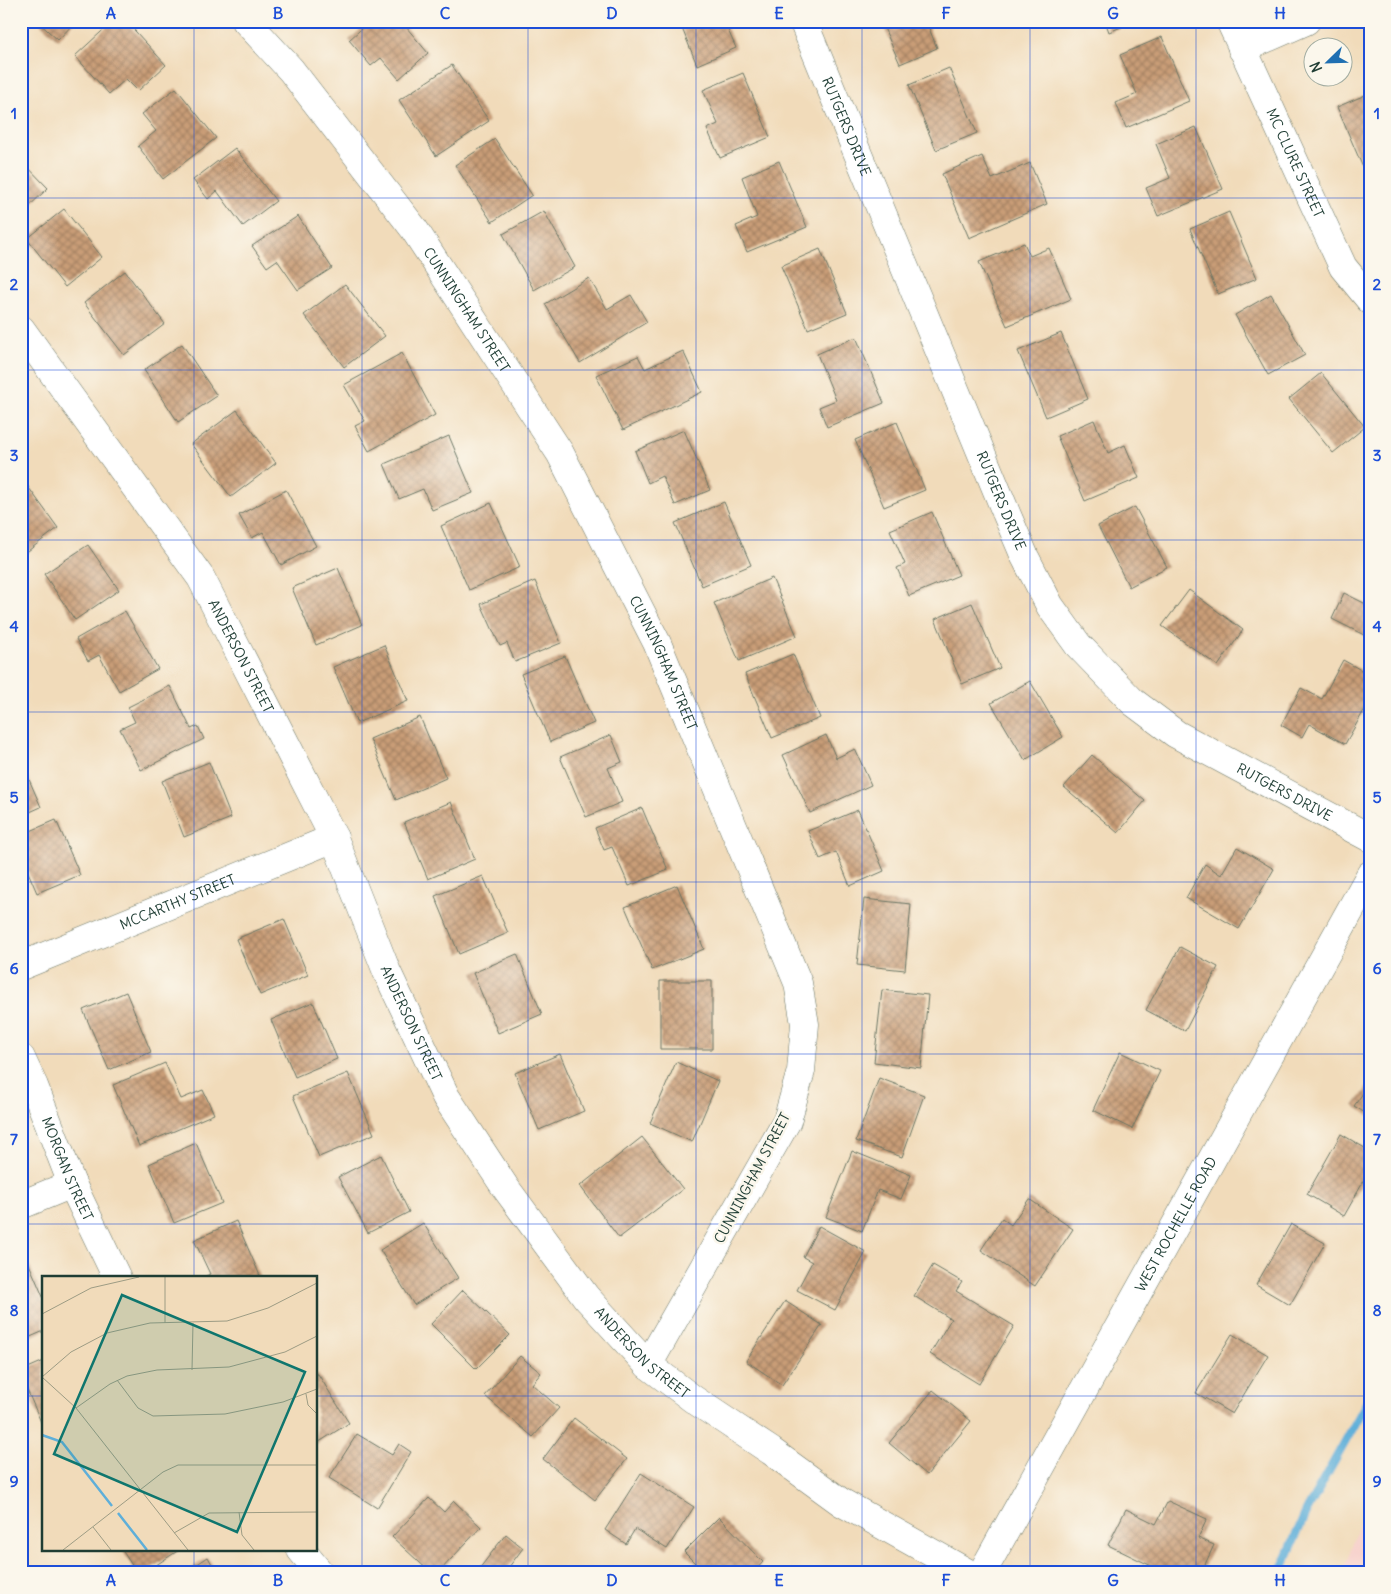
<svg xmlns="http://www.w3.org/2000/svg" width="1391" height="1594" font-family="Delius,sans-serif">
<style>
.built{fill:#f7d0cb}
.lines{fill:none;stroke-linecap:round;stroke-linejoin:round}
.stream{stroke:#5fafd9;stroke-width:9}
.building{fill:url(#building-cross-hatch)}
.minor-casing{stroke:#687463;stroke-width:29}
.tertiary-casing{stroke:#687463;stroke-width:29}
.minor{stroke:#fff;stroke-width:28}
.tertiary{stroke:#fff;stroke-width:28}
.grid{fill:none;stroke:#1d4ed8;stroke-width:1;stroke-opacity:0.55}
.labels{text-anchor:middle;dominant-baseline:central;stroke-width:5;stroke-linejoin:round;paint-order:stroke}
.street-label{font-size:14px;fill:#1f3d34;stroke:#fbf7ec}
.inset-river{fill:none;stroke:#5fafd9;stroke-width:2.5}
.inset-road{fill:none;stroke:#9d9c84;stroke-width:1}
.view{fill:#0f766e;fill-opacity:0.15;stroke:#0f766e;stroke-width:2.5}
.inset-edge{fill:none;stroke:#1f3d34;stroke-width:2.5}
.neatline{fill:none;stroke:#1d4ed8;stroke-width:2}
.grid-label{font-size:16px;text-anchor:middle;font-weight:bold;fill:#1d4ed8}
</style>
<defs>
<pattern id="building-cross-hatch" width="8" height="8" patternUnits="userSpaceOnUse" patternTransform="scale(1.25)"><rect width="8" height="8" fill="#c99d77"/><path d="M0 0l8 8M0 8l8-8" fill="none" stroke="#a38162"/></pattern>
</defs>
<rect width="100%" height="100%" fill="#fbf7ec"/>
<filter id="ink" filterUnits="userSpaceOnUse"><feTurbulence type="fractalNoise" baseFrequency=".02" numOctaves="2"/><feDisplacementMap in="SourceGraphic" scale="10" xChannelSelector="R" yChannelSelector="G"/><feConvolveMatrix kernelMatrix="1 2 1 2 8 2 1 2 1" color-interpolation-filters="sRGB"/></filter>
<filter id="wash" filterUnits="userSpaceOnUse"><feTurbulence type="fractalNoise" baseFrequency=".0096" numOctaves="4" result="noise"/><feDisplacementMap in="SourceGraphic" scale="20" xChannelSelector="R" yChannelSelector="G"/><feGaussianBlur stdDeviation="1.12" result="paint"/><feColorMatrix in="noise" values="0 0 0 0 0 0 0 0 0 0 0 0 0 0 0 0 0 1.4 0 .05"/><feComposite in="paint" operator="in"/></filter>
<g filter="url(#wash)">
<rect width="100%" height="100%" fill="#f1dbba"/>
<path class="built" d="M1370 1503V1573H1343L1360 1521Z"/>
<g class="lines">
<path class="stream" d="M1280 1573 1306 1512 1370 1397"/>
</g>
<g id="blocks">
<path class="building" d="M37 21H76L58 40Z
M113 21H126L166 65 138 91 126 79 109 94 75 56Z
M370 21H401L428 53 399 79 381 58 371 66 349 40Z
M679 21H724L736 48 697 65Z
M881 21H926L937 48 900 64Z
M1105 21H1136L1109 32Z
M1162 37 1189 101 1126 128 1116 103 1137 94 1120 55Z
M452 65 489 121 436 156 399 100Z
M949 68 977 133 936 150 909 85Z
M743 73 770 137 720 158 707 129 718 124 703 90Z
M176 88 216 138 163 179 138 146 156 131 142 114Z
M1370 93V167L1364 170 1337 107Z
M1196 127 1223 189 1158 216 1146 188 1170 178 1156 144Z
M495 139 532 195 492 222 455 165Z
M235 148 276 201 243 226 217 191 208 199 193 180Z
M982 156 992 179 1030 163 1047 204 969 238 942 174Z
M21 160 48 188 21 214Z
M779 161 807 227 747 252 736 226 757 217 742 177Z
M64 209 102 257 65 287 27 239Z
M544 211 575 267 534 290 503 234Z
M1229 212 1257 278 1218 294 1190 229Z
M298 216 332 268 298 290 277 260 267 267 252 246Z
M1024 243 1030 256 1049 248 1071 299 1007 326 979 262Z
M820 249 847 313 808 329 781 266Z
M125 271 165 324 124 355 84 303Z
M589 278 607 309 631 295 647 322 580 363 545 304Z
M345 284 385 336 344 367 304 315Z
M1271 294 1305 355 1268 375 1235 315Z
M1061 333 1088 399 1046 417 1018 351Z
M856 337 884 403 827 427 819 407 836 400 817 354Z
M182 344 217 396 178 422 144 370Z
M683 351 702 392 623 430 596 375 638 356 645 369Z
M402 353 435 415 369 451 355 426 365 421 344 385Z
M1321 373 1365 427 1333 453 1289 399Z
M237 410 276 463 231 497 191 444Z
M1094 420 1108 453 1125 445 1139 478 1085 501 1057 436Z
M897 422 925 490 884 507 855 440Z
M684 430 710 490 675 505 662 476 648 483 635 451Z
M449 436 473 493 432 510 423 489 399 499 384 464Z
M21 477 58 528 24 554 21 550Z
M286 490 316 546 281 565 263 532 252 538 239 515Z
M724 502 751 565 702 586 675 523Z
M491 503 520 567 469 590 441 526Z
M1135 507 1167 567 1129 587 1098 526Z
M932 512 959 575 909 596 897 568 905 564 890 530Z
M88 545 119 590 75 620 44 574Z
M338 568 362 625 316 645 292 588Z
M772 578 797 636 739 661 714 603Z
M535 581 561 643 515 662 507 643 500 646 481 604Z
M1189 590 1243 630 1218 666 1162 626Z
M1344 593 1370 606V638L1332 619Z
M972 603 1000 668 962 684 935 619Z
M125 611 158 669 119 691 99 655 88 661 76 639Z
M384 645 408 701 357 723 333 667Z
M793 654 820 718 772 738 745 674Z
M565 656 594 723 550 742 521 674Z
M1343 660 1370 675V700L1345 744 1309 724 1302 737 1281 725 1301 688 1322 699Z
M1030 681 1063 737 1025 760 991 703Z
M170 686 191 729 198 726 204 739 141 770 120 729 135 722 128 707Z
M420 717 446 778 396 800 370 739Z
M611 735 622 762 608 768 622 802 586 817 560 757Z
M826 735 836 758 855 749 871 785 810 813 783 755Z
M1092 755 1145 801 1118 833 1064 787Z
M21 761 41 807 21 816Z
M209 762 231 818 184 837 162 781Z
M451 802 475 859 428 879 404 822Z
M642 808 668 870 629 886 612 847 604 850 595 828Z
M858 810 884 871 850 886 836 852 820 859 808 831Z
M56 820 80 875 37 893 25 865 21 867V835Z
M1237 847 1274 869 1239 929 1186 898 1205 864 1221 875Z
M483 876 508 933 459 954 435 896Z
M677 885 704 949 652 970 625 907Z
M864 899 911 904 905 970 857 965Z
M284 919 308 975 260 995 236 939Z
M1180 947 1218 967 1185 1031 1146 1010Z
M517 954 542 1014 498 1033 473 973Z
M660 981H712V1049H660Z
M882 990 928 995 921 1068 874 1062Z
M126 992 151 1052 109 1070 83 1010Z
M313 1002 337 1059 295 1077 271 1020Z
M1120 1052 1160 1071 1132 1129 1093 1110Z
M560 1054 584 1111 539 1130 515 1073Z
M676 1062 718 1081 692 1142 650 1123Z
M165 1063 181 1099 203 1090 214 1114 139 1146 113 1085Z
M348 1073 374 1134 319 1157 293 1096Z
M879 1078 924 1095 902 1157 856 1141Z
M1370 1083V1116L1354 1106Z
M1341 1134 1370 1151V1170L1344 1216 1307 1194Z
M642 1137 683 1189 619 1238 580 1186Z
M196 1143 222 1203 174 1223 149 1164Z
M852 1151 911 1175 901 1199 878 1190 862 1231 826 1217Z
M381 1155 409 1212 368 1233 338 1177Z
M1029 1199 1073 1229 1035 1286 981 1250 1002 1218 1011 1225Z
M236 1221 261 1278H203L210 1274 194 1240Z
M423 1223 458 1278 414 1305 380 1250Z
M1291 1224 1325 1243 1290 1305 1256 1285Z
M819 1226 866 1252 835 1310 797 1290 812 1262 803 1257Z
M29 1264 44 1299V1331L21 1341V1267Z
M933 1265 962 1282 956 1291 1014 1326 979 1384 930 1354 951 1319 914 1296Z
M463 1290 510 1335 476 1369 431 1324Z
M785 1301 822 1325 782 1385 746 1361Z
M1232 1334 1268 1355 1232 1414 1196 1393Z
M520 1356 541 1373 532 1384 559 1408 533 1437 485 1396Z
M44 1361V1429L21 1376V1371Z
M316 1374H318L349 1423 316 1444Z
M933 1390 971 1421 927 1475 889 1443Z
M574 1418 627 1459 595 1500 543 1459Z
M357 1434 392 1455 399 1444 411 1452 377 1508 329 1478Z
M641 1473 694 1507 667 1549 635 1529 626 1544 605 1530Z
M429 1498 444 1512 454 1501 481 1527 438 1573H431L392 1537Z
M1168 1501 1207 1519 1198 1538 1214 1545 1201 1573H1166L1108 1545 1126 1509 1156 1524Z
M719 1517 763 1562 753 1573H705L684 1552Z
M506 1534 523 1548 506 1571 509 1573H476Z
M122 1550H179L144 1573H137Z
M208 1557 217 1573H184Z"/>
</g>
</g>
<g filter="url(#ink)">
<use href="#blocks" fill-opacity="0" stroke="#687463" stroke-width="1"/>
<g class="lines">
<defs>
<g id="minor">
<path id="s1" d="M246 21 291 70 414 229 560 453 657 643 798 983 805 1024 801 1071 787 1121 648 1365"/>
<path id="s2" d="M803 21 1007 515 1025 557 1050 606 1078 645 1133 702 1176 734 1370 838"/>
<path id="s3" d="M1230 21 1343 267 1370 300"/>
<path d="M1242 49 1306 21"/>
<path id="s4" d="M21 329 201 578 334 838 387 972 446 1097 505 1187 586 1297 648 1365 693 1399 771 1451 841 1502 968 1573"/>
<path id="s5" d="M21 966 334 838"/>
<path id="s6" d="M21 1058 34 1086 72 1184 117 1278"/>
<path d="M21 1205 72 1184"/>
<path d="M301 1550 320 1573"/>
</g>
<g id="tertiary">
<path id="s7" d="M982 1573 1370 875"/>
</g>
</defs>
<use href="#minor" class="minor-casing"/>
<use href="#tertiary" class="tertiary-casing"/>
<use href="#minor" class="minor"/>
<use href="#tertiary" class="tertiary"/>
</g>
</g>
<path class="grid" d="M194 21V1278M362 21V1573M528 21V1573M696 21V1573M862 21V1573M1030 21V1573M1196 21V1573M21 198H1370M21 370H1370M21 540H1370M21 712H1370M21 882H1370M21 1054H1370M21 1224H1370M21 1396H44M316 1396H1370M194 1550V1573"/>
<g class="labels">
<g class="street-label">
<text stroke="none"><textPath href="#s2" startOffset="114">RUTGERS DRIVE</textPath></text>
<text stroke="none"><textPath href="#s3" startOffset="156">MC CLURE STREET</textPath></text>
<text stroke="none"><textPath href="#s1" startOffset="364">CUNNINGHAM STREET</textPath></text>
<text stroke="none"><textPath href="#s2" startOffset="519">RUTGERS DRIVE</textPath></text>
<text stroke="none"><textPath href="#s4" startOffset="395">ANDERSON STREET</textPath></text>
<text stroke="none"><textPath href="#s1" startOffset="769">CUNNINGHAM STREET</textPath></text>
<text stroke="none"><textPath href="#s2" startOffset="939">RUTGERS DRIVE</textPath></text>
<text stroke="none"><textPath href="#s5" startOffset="169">MCCARTHY STREET</textPath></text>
<text stroke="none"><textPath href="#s4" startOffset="800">ANDERSON STREET</textPath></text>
<text stroke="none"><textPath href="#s6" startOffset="120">MORGAN STREET</textPath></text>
<text transform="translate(752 1178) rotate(-62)">CUNNINGHAM STREET</text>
<text stroke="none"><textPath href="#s7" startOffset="399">WEST ROCHELLE ROAD</textPath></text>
<text stroke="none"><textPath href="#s4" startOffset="1205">ANDERSON STREET</textPath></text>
</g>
</g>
<g transform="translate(42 1276)">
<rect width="275" height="275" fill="#f1dbba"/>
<path class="inset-river" d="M0 159 20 166 70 230M76 237 105 274"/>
<path class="inset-road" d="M0 38 49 12 97 1M123 47V1M150 94 151 47M0 101 29 76 65 57 108 47 185 45 226 32 275 7M0 101 34 132 146 274M75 104 96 132 111 140 183 138 241 126 275 113M264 118 266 129 275 138M34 132 68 108 85 100 115 94 187 91 243 76 275 60M197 236 200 259 212 274M51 251 69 274M132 257 167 237 275 236M21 274 121 196 136 189H275"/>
<path class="view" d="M80 19 263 96 195 256 12 178Z"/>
<rect width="275" height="275" class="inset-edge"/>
</g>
<rect width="1391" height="1594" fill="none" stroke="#fbf7ec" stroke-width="55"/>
<g transform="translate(1328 62) rotate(247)"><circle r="24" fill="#fbf7ec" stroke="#a3ada2"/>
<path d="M0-4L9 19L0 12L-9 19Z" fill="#1f6fb2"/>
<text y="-8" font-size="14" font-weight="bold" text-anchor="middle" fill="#1f3d34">N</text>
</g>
<rect x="28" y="28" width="1336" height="1538" class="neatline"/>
<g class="grid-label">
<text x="111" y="19">A</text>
<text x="278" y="19">B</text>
<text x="445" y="19">C</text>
<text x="612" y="19">D</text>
<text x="779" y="19">E</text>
<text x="946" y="19">F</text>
<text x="1113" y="19">G</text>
<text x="1280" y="19">H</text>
<text x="14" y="119">1</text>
<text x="1377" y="119">1</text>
<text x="14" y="290">2</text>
<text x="1377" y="290">2</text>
<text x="14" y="461">3</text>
<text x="1377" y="461">3</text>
<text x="14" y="632">4</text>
<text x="1377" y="632">4</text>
<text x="14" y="803">5</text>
<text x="1377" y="803">5</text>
<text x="14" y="974">6</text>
<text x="1377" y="974">6</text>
<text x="14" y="1145">7</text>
<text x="1377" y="1145">7</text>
<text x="14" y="1316">8</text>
<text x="1377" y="1316">8</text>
<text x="14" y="1487">9</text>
<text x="1377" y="1487">9</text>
<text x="111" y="1586">A</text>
<text x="278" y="1586">B</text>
<text x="445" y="1586">C</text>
<text x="612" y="1586">D</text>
<text x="779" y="1586">E</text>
<text x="946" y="1586">F</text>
<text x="1113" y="1586">G</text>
<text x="1280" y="1586">H</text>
</g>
</svg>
